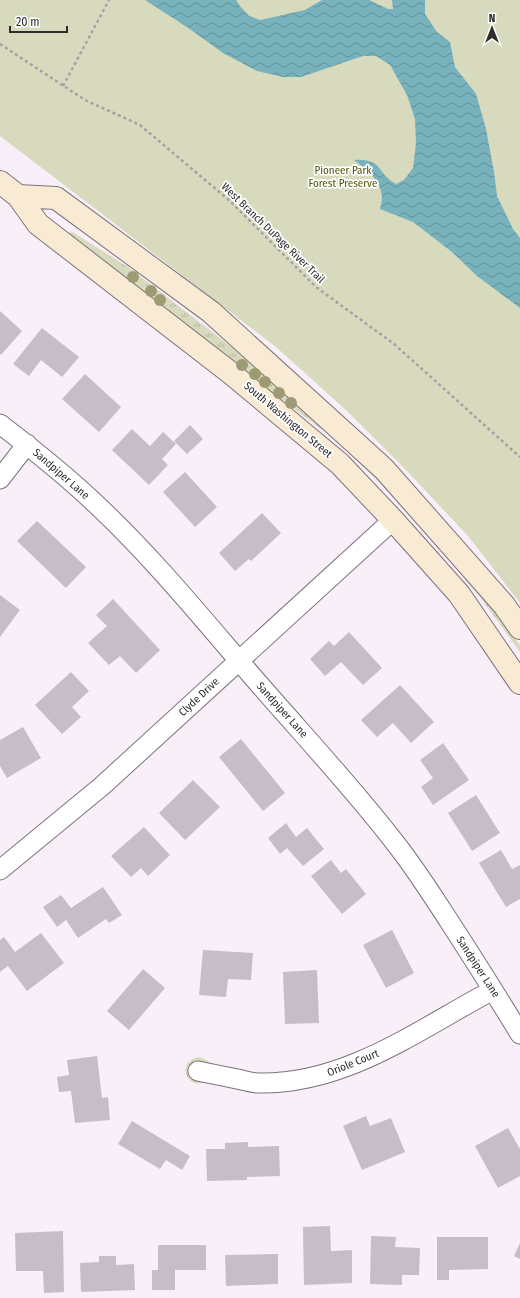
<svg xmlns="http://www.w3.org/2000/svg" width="520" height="1298" font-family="'Fira Sans Condensed',sans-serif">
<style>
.grass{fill:url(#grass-tufts)}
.green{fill:#d7dabc}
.water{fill:url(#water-waves)}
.building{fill:#c7bdc7}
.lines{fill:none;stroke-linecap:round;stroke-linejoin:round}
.street-casing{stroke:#7c737c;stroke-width:21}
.secondary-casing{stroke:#7c737c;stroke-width:24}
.path{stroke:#a69fa6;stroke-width:2.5;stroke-dasharray:3 3;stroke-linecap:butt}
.street{stroke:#fff;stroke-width:19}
.secondary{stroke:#f9ebd3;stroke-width:22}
.tree{fill:#9d9a74}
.labels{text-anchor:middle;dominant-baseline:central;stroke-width:3.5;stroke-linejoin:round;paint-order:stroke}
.park-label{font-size:11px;fill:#515507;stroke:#fff}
.street-label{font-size:11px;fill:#2f2b2f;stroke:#fff}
</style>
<defs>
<pattern id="grass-tufts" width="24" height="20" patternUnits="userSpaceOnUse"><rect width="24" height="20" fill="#d7dabc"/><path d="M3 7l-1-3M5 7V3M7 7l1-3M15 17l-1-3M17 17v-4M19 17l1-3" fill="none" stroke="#b9bba2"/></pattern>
<pattern id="water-waves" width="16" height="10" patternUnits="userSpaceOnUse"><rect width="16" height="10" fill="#78b2bd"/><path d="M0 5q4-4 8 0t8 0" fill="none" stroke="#63919a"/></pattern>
</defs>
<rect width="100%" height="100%" fill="#f9eff9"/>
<path class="grass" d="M71 231 128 267 259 368 353 450 482 593 520 645V652L480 597 448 559 377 480 332 437 266 388 67 235Z
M199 1057 207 1060 211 1064 207 1081C186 1092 175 1061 199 1057Z"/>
<path class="green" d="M0 0H520V603L468 536 406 470 347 411 276 347 0 136Z"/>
<path class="water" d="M145 0H236L240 6 249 16 260 20 305 10 322 0H369L388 9H393L392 0H425V14L437 32 450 42 455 67 476 94 486 129 494 172 497 196 513 229 520 238V308L477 276 452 252 413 222 380 209C381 205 382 201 382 197 381 180 366 169 354 160 383 158 377 174 396 184L404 180 413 168 416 143 415 119 407 95 390 65 376 56H363L301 77H283L257 71 223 53 187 27Z"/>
<path class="building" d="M0 311 22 331 1 355 0 354Z
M42 328 79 357 62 377 41 360 29 376 13 364Z
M85 374 121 407 99 432 62 399Z
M190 425 203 439 187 454 174 441Z
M132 429 150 446 163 432 176 444 162 459 168 465 149 485 112 450Z
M185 472 217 507 195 527 163 492Z
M262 513 281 533 251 561 249 559 235 571 219 553Z
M37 521 86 567 66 588 17 541Z
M0 595 20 610 0 637Z
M113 599 160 650 136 673 120 656 109 665 88 643 107 626 96 615Z
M349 632 382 668 363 685 341 662 325 676 310 659 329 641 334 646Z
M71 672 89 691 72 707 81 717 62 734 35 705Z
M400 685 434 722 411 743 393 723 377 737 361 720Z
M23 727 41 758 7 778 0 766V740Z
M241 739 285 793 263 811 219 757Z
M443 743 469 780 433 805 421 787 433 778 420 760Z
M193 780 220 807 185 840 159 813Z
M476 795 500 833 472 851 448 813Z
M286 823 296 837 307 828 324 849 303 866 287 848 280 854 268 838Z
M144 827 170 855 148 876 141 868 131 877 111 856Z
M501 850 512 869 520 865V899L506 907 479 863Z
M331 860 341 873 346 869 366 894 342 914 311 876Z
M103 887 122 915 109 923 106 919 78 938 66 920 57 927 43 907 61 895 71 908Z
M392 930 414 973 386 988 363 945Z
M41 933 64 963 27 991 8 966 0 972V940L4 937 15 952Z
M203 950 253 953 251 980 228 979 226 997 199 995Z
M143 969 165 988 129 1030 107 1011Z
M317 970 319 1023 285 1024 283 972Z
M97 1056 102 1098 108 1097 110 1120 75 1123 71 1091 59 1092 57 1077 69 1075 67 1060Z
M366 1116 370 1126 391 1118 405 1152 362 1170 343 1126Z
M132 1121 190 1156 182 1170 166 1160 160 1169 118 1144Z
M508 1128 520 1149V1176L498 1188 475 1146Z
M248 1142V1147L279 1146 280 1176 247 1177V1180L207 1181 206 1149H225V1143Z
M330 1226 331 1251 352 1250V1283L304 1285 303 1227Z
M63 1231 64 1292 44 1293 43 1271H16L15 1233Z
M371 1236 396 1237 395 1247 420 1248 419 1275H402V1285L370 1284Z
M437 1237H488V1269L449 1270V1280H437Z
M520 1243V1259L514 1256Z
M158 1245H206V1270H175V1290H152V1270H158Z
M278 1254V1284L226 1286 225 1255Z
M99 1256H116V1265L134 1264 135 1290 81 1292 80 1263 99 1262Z"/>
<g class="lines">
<defs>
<path id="street" d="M0 424C34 450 68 477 99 507 157 562 207 624 259 684 305 737 353 788 396 844 415 868 432 895 449 921 473 958 497 996 520 1034
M0 479 27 444
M0 870 102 786 393 520
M198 1071C211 1074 224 1076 237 1079 244 1080 251 1083 258 1083 346 1085 419 1029 493 990"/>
<path id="secondary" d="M0 182 18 196 38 224 232 374 340 464 393 520 459 594 520 683
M18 196 56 198 211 312 384 469 504 605 520 628"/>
</defs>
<use href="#street" class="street-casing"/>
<use href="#secondary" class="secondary-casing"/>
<path class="path" d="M0 44 85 100 140 125 230 201 316 287 394 344 520 457
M63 86 109 0"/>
<use href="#street" class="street"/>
<use href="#secondary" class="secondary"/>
</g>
<g class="tree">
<circle cx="133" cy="277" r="6"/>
<circle cx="151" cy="291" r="6"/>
<circle cx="160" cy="300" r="6"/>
<circle cx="242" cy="365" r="6"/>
<circle cx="255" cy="374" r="6"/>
<circle cx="265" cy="382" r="6"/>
<circle cx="279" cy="393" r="6"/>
<circle cx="291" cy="403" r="6"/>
</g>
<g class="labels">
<g class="park-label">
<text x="343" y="170">Pioneer Park<tspan x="343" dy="13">Forest Preserve</tspan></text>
</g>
<g class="street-label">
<text transform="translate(273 233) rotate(44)">West Branch DuPage River Trail</text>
<text transform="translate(288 420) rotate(40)">South Washington Street</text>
<text transform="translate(61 474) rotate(41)">Sandpiper Lane</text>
<text transform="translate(199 697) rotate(-43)">Clyde Drive</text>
<text transform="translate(282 710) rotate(48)">Sandpiper Lane</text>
<text transform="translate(478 967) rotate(57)">Sandpiper Lane</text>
<text transform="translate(353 1063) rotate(-22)">Oriole Court</text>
</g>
</g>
<g transform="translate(492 28)" stroke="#ffffff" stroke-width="3" paint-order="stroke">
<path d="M0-3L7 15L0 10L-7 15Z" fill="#2f2b2f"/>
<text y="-6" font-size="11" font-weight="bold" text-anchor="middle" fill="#2f2b2f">N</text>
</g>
<path d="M10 26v6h57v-6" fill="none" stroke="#2f2b2f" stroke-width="2"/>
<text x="16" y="26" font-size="12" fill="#2f2b2f" stroke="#ffffff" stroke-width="3" paint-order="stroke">20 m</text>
</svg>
